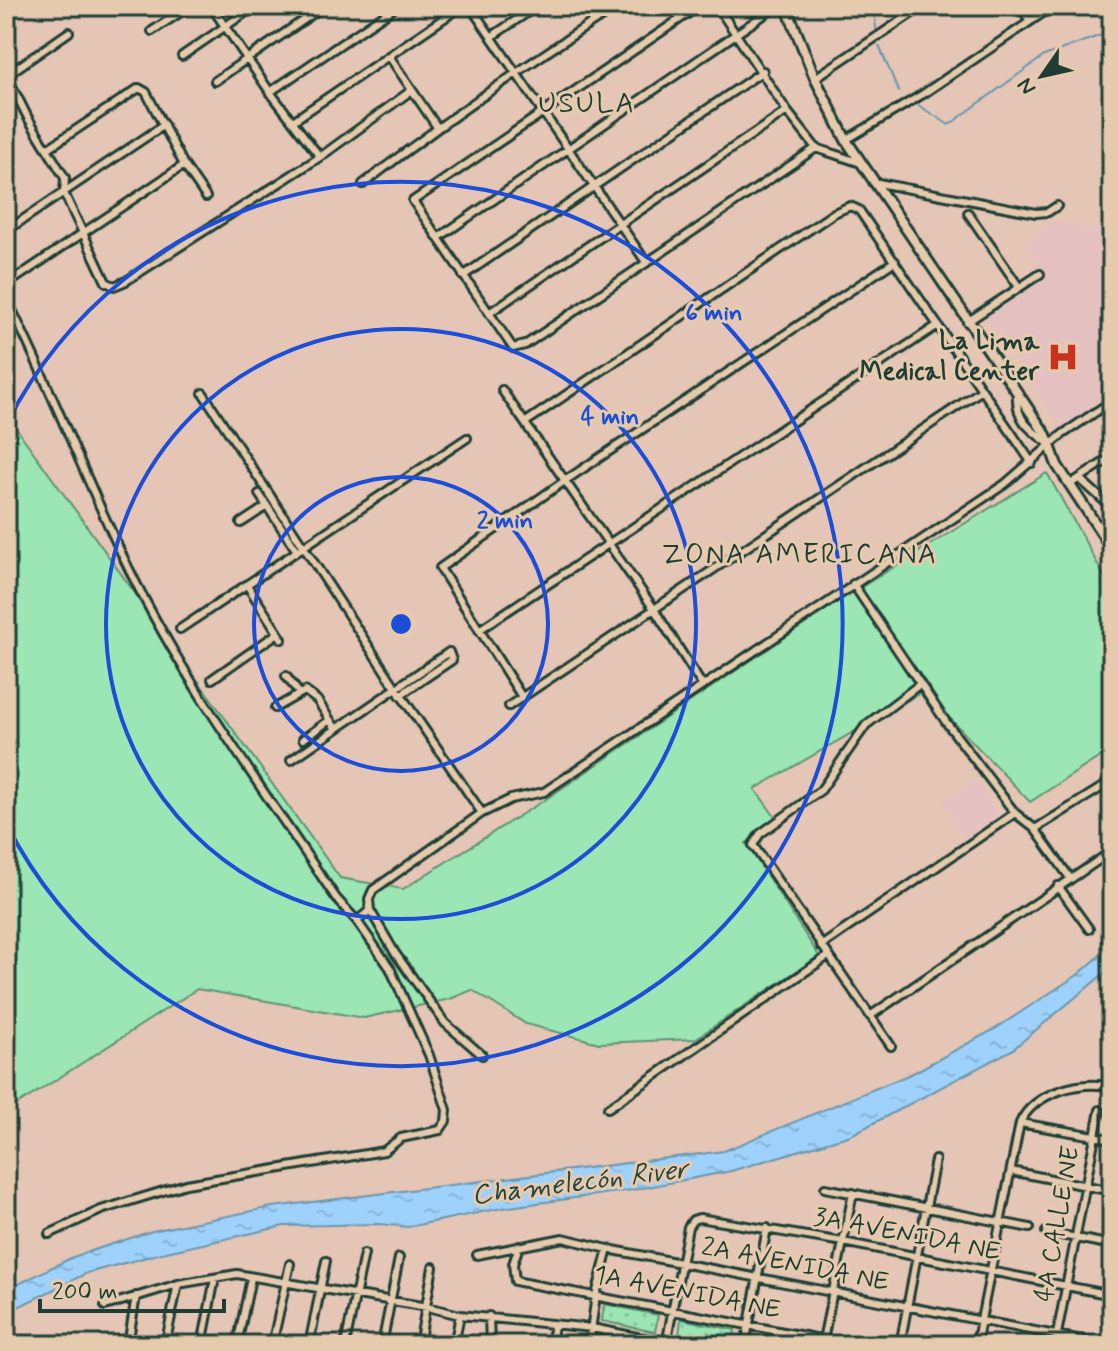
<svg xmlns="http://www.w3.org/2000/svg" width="1118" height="1351" font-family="Mynerve,sans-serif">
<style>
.built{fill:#e4c1c0}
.grass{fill:#9ce6b5;stroke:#5e9274;stroke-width:2}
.park{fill:url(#park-dots);stroke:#5e9274;stroke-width:2}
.water{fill:url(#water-ripples);stroke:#6b96ac;stroke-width:2}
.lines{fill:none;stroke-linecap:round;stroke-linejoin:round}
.stream{stroke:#6b96ac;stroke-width:2}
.minor-casing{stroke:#1f3d34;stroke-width:12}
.tertiary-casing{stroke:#1f3d34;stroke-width:14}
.minor{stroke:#e6caad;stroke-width:6}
.tertiary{stroke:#e6caad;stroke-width:8}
.ring{fill:none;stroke:#1d4ed8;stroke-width:4}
.labels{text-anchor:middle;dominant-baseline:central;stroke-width:6;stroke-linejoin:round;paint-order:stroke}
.poi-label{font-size:26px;font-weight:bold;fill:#1f3d34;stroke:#e6caad;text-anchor:end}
.street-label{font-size:26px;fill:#1f3d34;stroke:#e6caad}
.neighbourhood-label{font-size:28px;letter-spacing:2px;fill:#1f3d34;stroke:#e6caad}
.water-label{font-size:28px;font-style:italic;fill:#25443e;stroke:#e6caad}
.centre{fill:#1d4ed8;stroke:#e6caad;stroke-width:4}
.ring-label{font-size:24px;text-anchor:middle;font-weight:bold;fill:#1d4ed8;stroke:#e6caad;stroke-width:6;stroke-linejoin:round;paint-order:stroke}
</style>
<defs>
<pattern id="park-dots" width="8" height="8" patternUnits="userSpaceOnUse" patternTransform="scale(2)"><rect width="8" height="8" fill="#9ce6b5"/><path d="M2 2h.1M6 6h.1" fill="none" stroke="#86c69c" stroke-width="1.8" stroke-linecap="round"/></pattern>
<pattern id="water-ripples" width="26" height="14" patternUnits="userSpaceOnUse" patternTransform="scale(2)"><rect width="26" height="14" fill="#9ed2fc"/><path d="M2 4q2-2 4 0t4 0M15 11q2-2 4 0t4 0" fill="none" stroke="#88b5d9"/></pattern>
</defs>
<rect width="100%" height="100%" fill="#e5c6b6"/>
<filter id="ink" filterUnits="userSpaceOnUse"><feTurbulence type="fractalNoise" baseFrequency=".0125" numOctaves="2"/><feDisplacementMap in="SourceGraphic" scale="16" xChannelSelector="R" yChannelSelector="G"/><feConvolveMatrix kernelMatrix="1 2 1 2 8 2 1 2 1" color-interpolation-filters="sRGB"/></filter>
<g filter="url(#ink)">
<path class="built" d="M1053 222 1112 232V398L1063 431 986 316 1046 276 1024 242Z
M976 780 999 815 965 838 942 803Z"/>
<path class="grass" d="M6 414 340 878 403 889 546 799 842 599 1047 473 1112 590V749L1030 802 924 691 755 789 778 821 746 843 819 956 695 1039 599 1043 526 1024 472 990 450 999 364 1018 197 989 6 1112Z"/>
<path class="park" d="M604 1304 658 1315 655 1332 602 1321Z
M681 1319 735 1330 733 1345 679 1336Z"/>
<path class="water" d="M1112 945V967L1012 1050 851 1135 731 1171 632 1190 502 1208 408 1227 380 1224 284 1226 162 1253 87 1273 6 1313V1290L73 1257 152 1231 272 1207 724 1151 913 1073 995 1029 1079 974Z"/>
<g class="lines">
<path class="stream" d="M874 6 876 29
M879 46 899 92
M915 103 949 125 1044 56 1112 31"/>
<defs>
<path id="minor" d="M211 6 270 92 320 157
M470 6 646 262
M699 6 413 201 513 348 525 345 816 148
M717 6 787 111 816 148 861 163
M1020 6 1030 21
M121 8 124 6
M788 11 795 6
M152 31 190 6
M491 37 537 6
M182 56 255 6
M389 56 437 127
M6 74 28 118 65 178 64 193 83 233 6 285
M7 75 69 32
M815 78 923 6
M215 81 324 6
M270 92 397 6
M293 121 462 6
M846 140 923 94 1053 6
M47 149 139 88 146 92 184 165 83 233 106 282 114 286 126 281 320 157 412 90
M184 165 206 197
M873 182 1036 213 1048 212 1057 206
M363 184C446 120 530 62 618 6
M968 213 1019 287
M6 231 164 125
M438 238 777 6
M463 276 763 71
M6 298C51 386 85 480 129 569 186 685 264 791 336 898L357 921 370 910
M489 313 787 111
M967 322 1040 274
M502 390 654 609 702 685
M203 393 396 688 482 813 511 799 544 792 1005 484 1063 434 1112 401
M1017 394C1015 419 1029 429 1048 443
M526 422 834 213 850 206 859 210 1032 463
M1080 479 1112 508
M1069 485 1112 457
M259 494 297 551
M241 523 267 506
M1097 527 1112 516
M853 584 946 722 1015 813 1035 829 1070 878
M247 585 282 639
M180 629 467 438
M479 630 938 325
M286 676 299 693
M212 679 278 633
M522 697 440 568 566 480 895 261
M509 706 982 390
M275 708 305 691 317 700 336 729
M303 739 330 720
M291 760 449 652 452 660 400 695
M1035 829 1112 781
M1058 886 1089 929
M821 946 1015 813
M870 1016 1112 851
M1109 1019 1112 1020
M891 1046 753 845 760 834 821 790 866 725 920 684
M482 1055 445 1023 395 953 370 910 369 899 373 890 482 813
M608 1108 828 956
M1020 1123 1112 1139
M1011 1171 1112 1191
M825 1188 1030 1228
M1046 1232 1112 1245
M49 1234 101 1210 186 1184 384 1151 401 1138 440 1130 446 1121 447 1110 429 1055 390 968 357 921
M519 1246 513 1264 515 1281 852 1345
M477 1255 563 1238 608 1249 1108 1345
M105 1306 178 1284 237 1274 427 1307 460 1315 592 1328 677 1345
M489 1316 490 1345
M128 1345 136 1296
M165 1345 178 1284
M202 1345 215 1278
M237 1345 251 1278
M272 1345 290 1264
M309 1345 326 1261
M345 1345 364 1254
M382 1345 399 1258
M419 1345 433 1267
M454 1345 460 1315
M551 1345 554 1325
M589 1345 596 1295 608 1249
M666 1345 688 1227 693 1220 699 1218 843 1242 1112 1295
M745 1345 767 1228
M822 1345 853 1193
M900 1345 935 1160
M976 1345 1020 1123C1034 1092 1081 1080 1112 1087
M1055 1345 1100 1110"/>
<path id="tertiary" d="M786 6 815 78 846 140 1046 435 1057 465 1112 549"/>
</defs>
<use href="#minor" class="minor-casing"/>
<use href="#tertiary" class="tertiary-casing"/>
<use href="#minor" class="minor"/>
<use href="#tertiary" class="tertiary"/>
</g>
</g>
<g class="ring">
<circle cx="401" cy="624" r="147"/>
<circle cx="401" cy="624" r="295"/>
<path d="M7 423A442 442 0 1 1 7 825"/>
</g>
<defs>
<symbol id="hospital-bare" viewBox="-9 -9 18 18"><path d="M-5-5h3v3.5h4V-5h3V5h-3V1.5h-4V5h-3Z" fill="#c8321e" stroke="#e6caad" stroke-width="2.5" paint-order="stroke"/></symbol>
</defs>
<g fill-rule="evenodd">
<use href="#hospital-bare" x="1041" y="335" width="44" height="44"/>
</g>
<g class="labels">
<g class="poi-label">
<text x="1039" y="342">La Lima<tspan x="1039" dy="30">Medical Center</tspan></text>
</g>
<g class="street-label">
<text transform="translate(1058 1224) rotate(-80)">4A CALLE NE</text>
<text transform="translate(907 1235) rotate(11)">3A AVENIDA NE</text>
<text transform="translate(795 1265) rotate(11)">2A AVENIDA NE</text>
<text transform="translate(687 1293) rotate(11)">1A AVENIDA NE</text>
</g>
<g class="neighbourhood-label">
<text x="587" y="104">USULA</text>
<text x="800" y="555">ZONA AMERICANA</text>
</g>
<g class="water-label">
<text transform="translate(580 1183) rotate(-7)">Chamelecón River</text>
</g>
</g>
<circle cx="401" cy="624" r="12" class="centre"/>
<g class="ring-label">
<text x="714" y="320">6 min</text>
<text x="610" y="424">4 min</text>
<text x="505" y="528">2 min</text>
</g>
<rect width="1118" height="1351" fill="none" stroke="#e6caad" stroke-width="32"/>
<rect x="16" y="16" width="1086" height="1319" fill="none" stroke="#1f3d34" stroke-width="3" filter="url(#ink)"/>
<g transform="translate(1042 76) rotate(236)" stroke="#e6caad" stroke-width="6" paint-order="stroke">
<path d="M0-6L14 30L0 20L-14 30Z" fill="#1f3d34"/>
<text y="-12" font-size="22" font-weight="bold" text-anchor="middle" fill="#1f3d34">N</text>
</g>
<path d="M40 1299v12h184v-12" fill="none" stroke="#1f3d34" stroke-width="4"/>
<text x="52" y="1299" font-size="24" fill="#1f3d34" stroke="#e6caad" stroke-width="6" paint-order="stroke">200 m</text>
</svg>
